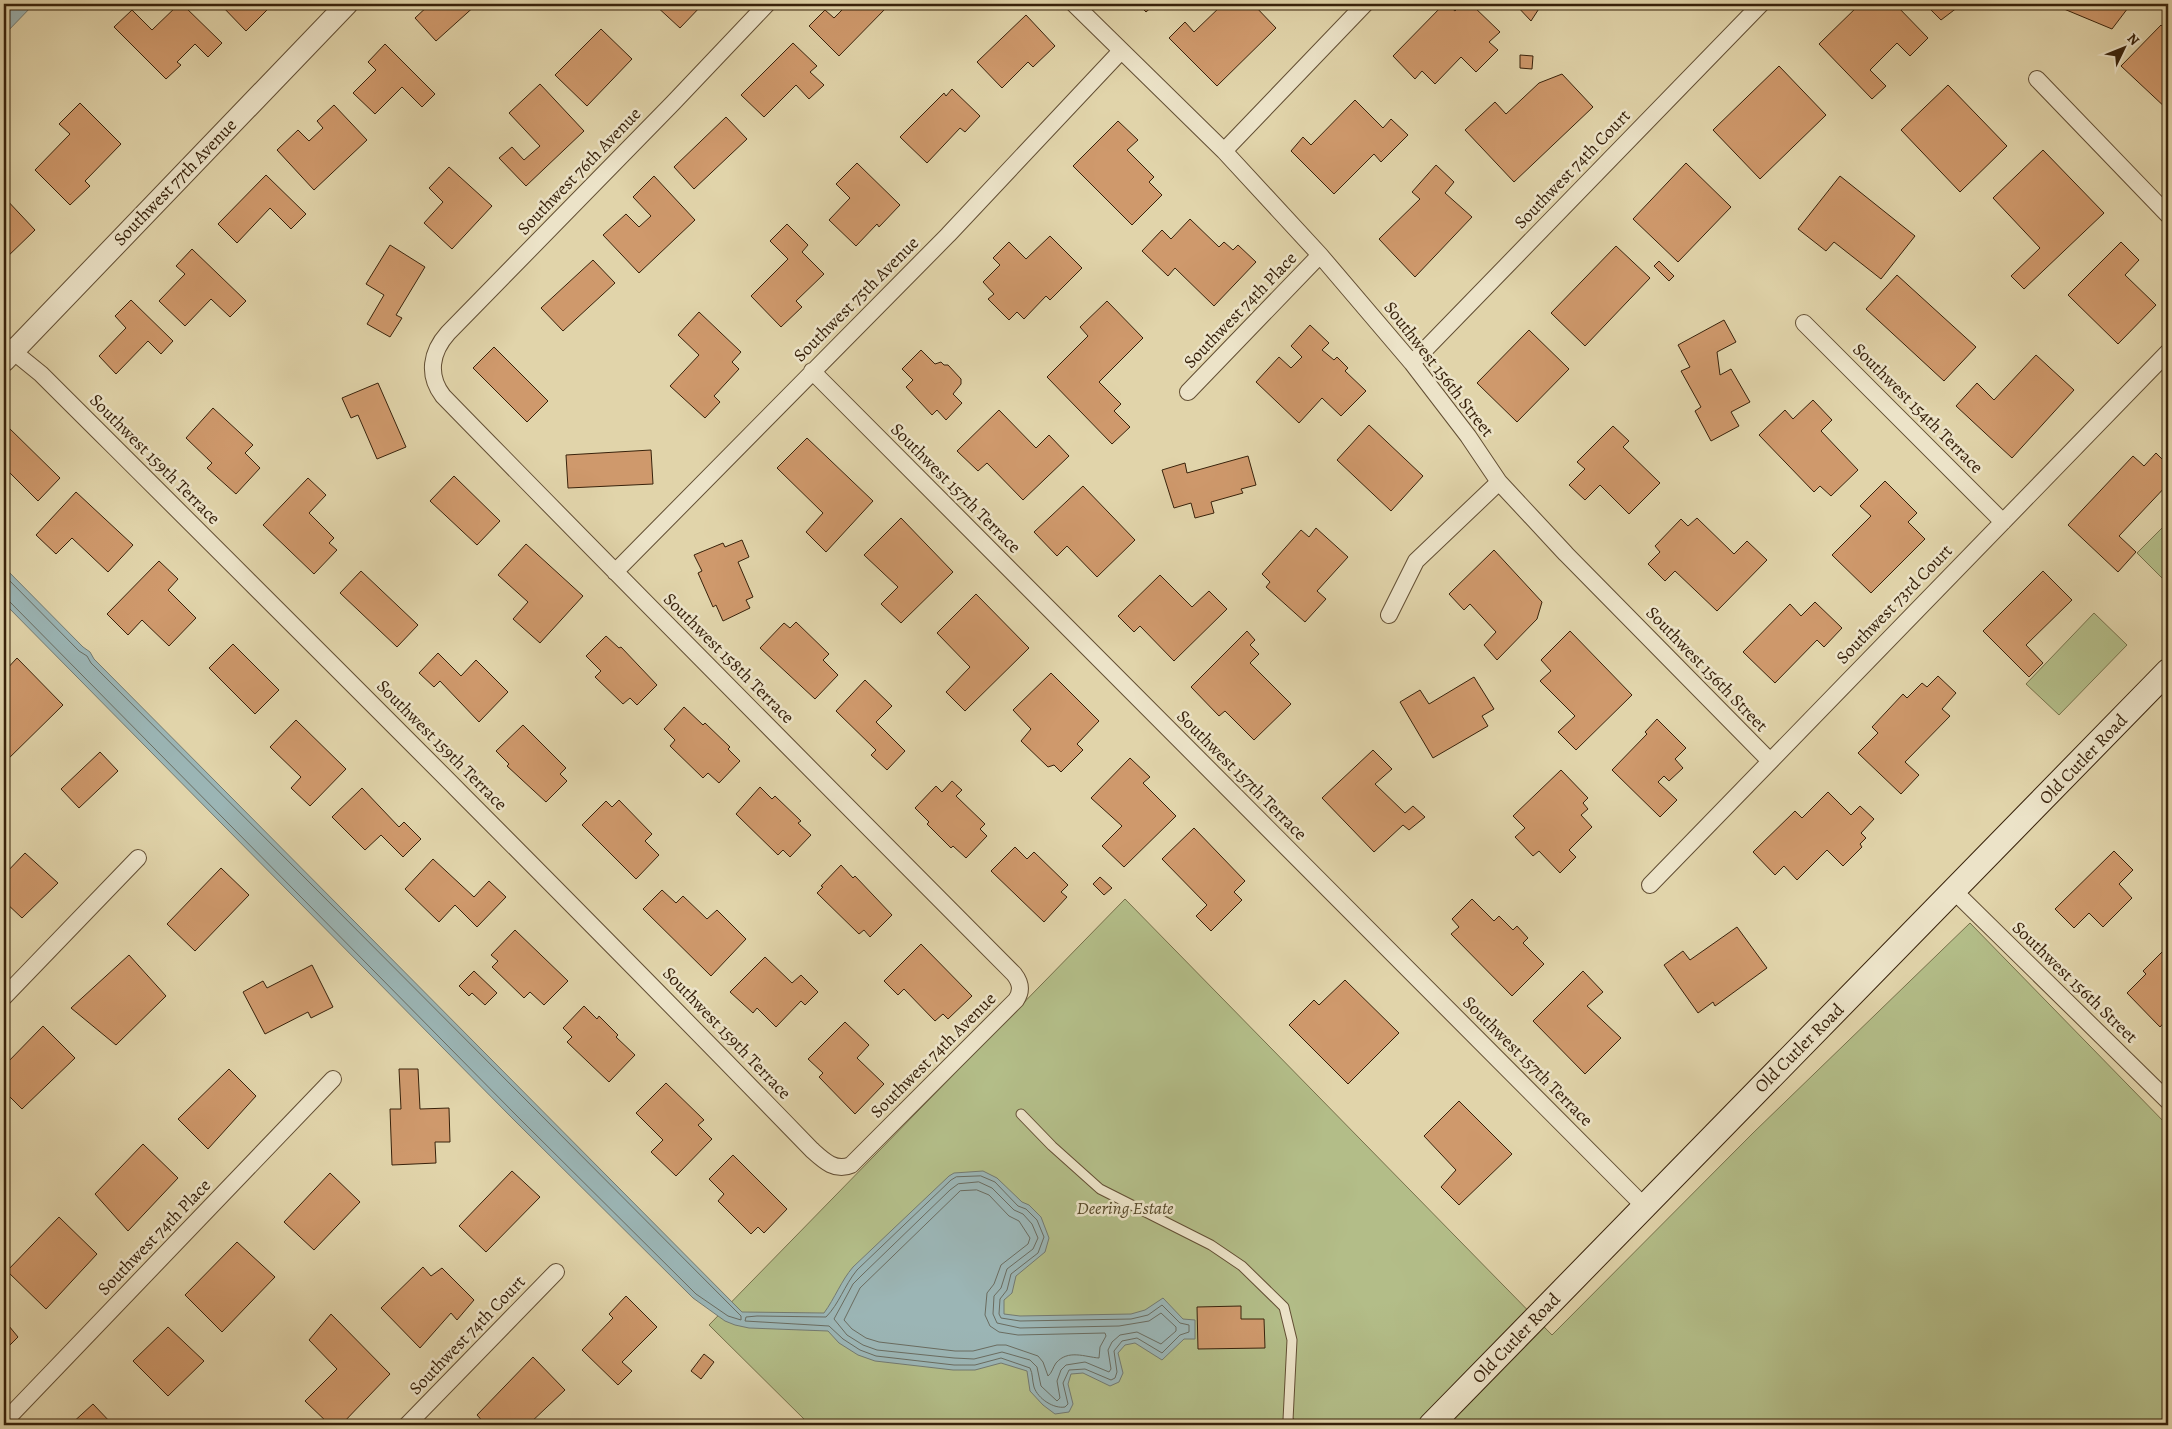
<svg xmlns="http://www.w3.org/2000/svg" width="2172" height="1429" font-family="Alegreya,serif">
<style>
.green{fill:#b3bd88;stroke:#76704a}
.water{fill:#9bb5b5;stroke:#737a71}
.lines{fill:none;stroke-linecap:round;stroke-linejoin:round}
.shore{stroke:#6a6c60;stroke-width:1}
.building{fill:#cf996c;stroke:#38220b}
.service-casing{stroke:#624e33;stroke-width:11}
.minor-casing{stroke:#624e33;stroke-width:18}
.tertiary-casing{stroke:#624e33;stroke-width:23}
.secondary-casing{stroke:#38220b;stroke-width:26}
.service{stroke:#ece3c8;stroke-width:9}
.minor{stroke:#ece3c8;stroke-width:16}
.tertiary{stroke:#ece3c8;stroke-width:21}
.secondary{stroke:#ece3c8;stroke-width:24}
.labels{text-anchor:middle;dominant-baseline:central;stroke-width:5;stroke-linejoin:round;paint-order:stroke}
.street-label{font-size:18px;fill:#38220b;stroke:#ece3c8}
.park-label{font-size:18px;font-style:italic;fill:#57492a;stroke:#ece3c8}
</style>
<rect width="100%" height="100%" fill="#e1d4aa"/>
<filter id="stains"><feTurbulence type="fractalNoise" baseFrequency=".004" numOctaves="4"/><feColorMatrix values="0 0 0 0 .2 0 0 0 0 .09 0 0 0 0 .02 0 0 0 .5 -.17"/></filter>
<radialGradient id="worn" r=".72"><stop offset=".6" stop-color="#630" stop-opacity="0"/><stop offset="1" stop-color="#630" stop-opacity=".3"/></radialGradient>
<path class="green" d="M2168 522V584L2137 553Z
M2094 613 2127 645 2059 715 2026 684Z
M1125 899 1552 1335 1753 1133 1970 923 2168 1126V1425H810L709 1325Z"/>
<path class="water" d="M4 4H34L4 35Z
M4 567 83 647 90 652 94 659 742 1312 824 1313C835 1298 841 1281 853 1267L949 1176 954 1173 983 1171 997 1178 1022 1202 1029 1205 1041 1217 1049 1238 1045 1252 1016 1276 1012 1293 1004 1300V1314L1020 1316 1131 1314 1145 1310 1163 1298 1183 1319 1195 1320V1339H1184L1162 1360 1135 1343 1125 1345 1118 1353 1123 1373 1119 1382 1110 1386 1083 1373 1071 1374 1068 1384 1073 1404 1069 1412 1055 1414 1043 1405 1030 1391 1027 1371 1001 1363 975 1370H953L875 1361 858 1355 839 1343 828 1331 749 1328 735 1325 725 1321 693 1298 513 1119 4 603Z"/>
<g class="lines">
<path class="shore" d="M4 575 79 651 87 656 91 663 741 1316V1320L728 1316 696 1294 517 1116 9 601 4 600
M981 1176 995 1182 1018 1206 1026 1209 1037 1220 1044 1237 1038 1253 1011 1274 1007 1290 1000 1299 999 1314 1001 1318 1020 1321 1131 1319 1148 1315 1162 1305 1180 1323 1189 1325V1332L1180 1335 1162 1353 1137 1338 1122 1341 1114 1351 1117 1372 1115 1378 1111 1380 1085 1369 1069 1370 1063 1383 1068 1404 1065 1407C1054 1409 1038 1399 1034 1387 1032 1380 1033 1374 1030 1368L1001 1358 975 1365H954L876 1356 860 1350 843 1339 829 1326 745 1321 746 1317 757 1316 826 1317C839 1304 844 1286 857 1270L951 1180 956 1177Z
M979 1182 992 1188 1014 1210 1023 1214 1032 1224 1038 1238 1033 1249 1007 1269 1001 1288 994 1296 993 1314 997 1323 1020 1328 1119 1326 1149 1321 1161 1313 1176 1327V1331L1161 1344 1137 1332 1120 1335 1112 1342 1108 1350 1111 1369 1109 1372 1085 1362 1066 1365 1061 1370 1057 1381 1060 1398 1057 1401 1041 1386 1037 1367 1030 1360 1002 1352 974 1359 954 1358 877 1350 863 1345 847 1335 834 1319 853 1284 862 1275 950 1190 958 1184Z
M977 1190 989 1195 1009 1216 1019 1221 1030 1238 1028 1244 1001 1265 994 1284 987 1293 985 1315 990 1326 999 1332 1018 1335 1105 1333 1106 1336 1100 1347 1099 1358C1085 1357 1068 1349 1056 1363 1053 1367 1052 1373 1048 1376L1043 1362 1038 1356 1006 1345H997L973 1351H955L879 1342 866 1338 852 1329 844 1320 860 1288 960 1191Z"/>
</g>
<path class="building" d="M179 4H182L222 43 208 57 195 44 177 62 181 65 166 79 114 27 132 10 152 30Z
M220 4H273L246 31Z
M430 4H477L436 41 415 18Z
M654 4H703L680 28Z
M848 4H882L886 8 839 56 809 26 825 10 834 18Z
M1138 4H1155L1146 12Z
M1223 4H1253L1276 28 1217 86 1169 38 1185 22 1194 32Z
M1444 4H1447L1455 11 1462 4H1471L1500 32 1489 42 1498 50 1476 72 1461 57 1435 84 1422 71 1415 79 1393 56Z
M1515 4H1542L1531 21Z
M1860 4H1895L1928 38 1910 56 1897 43 1870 70 1886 86 1872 99 1819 44Z
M1925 4H1962L1941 20Z
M2052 4H2131L2112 29Z
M1026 15 1055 46 1033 67 1028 62 1002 88 977 62Z
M2161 25 2168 32V110L2121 66Z
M601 29 632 59 587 106 555 75Z
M793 43 817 66 810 72 824 85 809 99 796 85 764 117 741 95Z
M385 44 435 94 422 107 402 87 375 114 353 93 376 70 368 62Z
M1520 55 1533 56 1532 69 1520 68Z
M1779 66 1826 115 1760 179 1713 130Z
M1562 74 1593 107 1514 182 1465 130 1495 102 1506 114 1539 83Z
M540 84 584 131 526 186 499 158 512 147 524 160 540 146 509 113Z
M1948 85 2007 146 1960 192 1901 130Z
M952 89 980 116 965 132 960 128 927 163 900 137 944 93 946 96Z
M1355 100 1383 128 1391 119 1408 135 1381 162 1374 154 1334 194 1291 151 1303 137 1311 145Z
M80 103 121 144 85 181 90 186 70 205 35 170 70 134 59 124Z
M334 105 367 140 314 190 277 150 298 130 309 141 323 128 317 121Z
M726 117 747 139 694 189 674 167Z
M1118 121 1138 140 1127 150 1154 177 1149 182 1162 195 1132 225 1073 166Z
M2043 150 2104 213 2024 289 2011 276 2040 248 1993 198Z
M857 163 900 205 879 227 877 224 856 246 829 220 850 198 836 184Z
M1686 163 1731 207 1678 262 1633 219Z
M1436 165 1454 182 1445 193 1472 217 1415 277 1379 239 1420 199 1412 192Z
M449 167 492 206 452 249 424 223 443 202 429 188Z
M266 175 306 214 291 229 270 208 237 243 218 224Z
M654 176 695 220 639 273 603 235 626 214 639 227 651 216 633 197Z
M1840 176 1915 236 1881 279 1834 242 1826 251 1798 229Z
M4 197 35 230 4 260Z
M1190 219 1219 247 1224 242 1233 250 1238 245 1256 262 1214 306 1175 268 1168 276 1142 251 1162 230 1171 239Z
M787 224 808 245 802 252 824 274 796 301 802 307 781 327 751 296 788 259 770 241Z
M1050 236 1082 268 1050 300 1046 296 1024 319 1017 312 1009 320 988 299 994 294 983 282 1000 265 993 258 1009 242 1026 259Z
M2121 242 2139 260 2125 275 2156 305 2118 344 2068 295Z
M390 245 425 267 396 315 402 318 390 337 367 324 384 295 366 284Z
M1616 246 1650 278 1585 346 1551 313Z
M192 249 246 301 230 317 211 299 185 326 159 301 185 274 176 266Z
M593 260 615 283 563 331 541 308Z
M1659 261 1674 276 1669 281 1654 266Z
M1897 275 1976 347 1944 381 1866 309Z
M131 300 173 341 161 354 148 341 116 374 99 356 126 328 115 316Z
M1107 301 1143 338 1099 382 1121 404 1114 411 1130 427 1112 444 1047 377 1088 336 1080 327Z
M699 312 741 352 732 362 739 369 714 396 720 402 705 418 670 386 699 355 678 335Z
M1724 320 1736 342 1717 352 1720 375 1731 369 1750 402 1731 412 1739 426 1711 441 1695 411 1701 407 1681 371 1690 367 1678 345Z
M1310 325 1329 343 1322 350 1334 360 1337 357 1348 368 1345 371 1366 391 1341 416 1322 398 1299 423 1256 382 1279 357 1291 368 1302 357 1291 346Z
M1529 330 1569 369 1517 422 1477 383Z
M494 347 548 401 527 422 473 368Z
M921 350 935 364 941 362 944 365H948L961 379V384L953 394 962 403 946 420 937 410 932 415 906 387 913 380 902 369Z
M2036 355 2074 390 2012 458 1956 406 1977 383 1994 400Z
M378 383 406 447 377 459 358 415 351 418 342 398Z
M1813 400 1832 420 1821 431 1858 470 1831 496 1820 486 1814 492 1759 435 1785 410 1793 419Z
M213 408 253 445 245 453 260 468 236 494 207 468 212 463 186 438Z
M999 410 1036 448 1049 435 1069 456 1023 500 987 463 978 471 957 451Z
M1369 425 1423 476 1391 511 1337 460Z
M1613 426 1629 441 1623 447 1660 483 1629 514 1600 485 1585 500 1569 485 1585 469 1577 462Z
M8 427 60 478 38 501 4 467V432Z
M807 438 873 501 826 552 806 532 823 513 777 468Z
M651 450 653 484 568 488 566 455Z
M2156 453 2168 465V484L2119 536 2136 552 2118 572 2068 525 2133 456 2144 466Z
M1248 456 1256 485 1241 489 1243 493 1211 502 1214 513 1195 518 1191 503 1174 508 1162 470 1185 463 1187 473Z
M454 476 500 521 477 545 430 501Z
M308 478 326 495 309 513 334 538 329 543 337 550 314 574 263 525Z
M1885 481 1917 513 1908 522 1925 539 1871 593 1832 555 1871 516 1860 506Z
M1083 486 1135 540 1097 577 1067 546 1057 556 1034 532Z
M76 492 133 545 108 572 72 538 56 554 36 535Z
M901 518 953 572 901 623 881 604 898 587 864 555Z
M1697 518 1734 554 1747 541 1767 560 1717 611 1675 571 1665 581 1648 564 1660 552 1655 546 1681 519 1688 526Z
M1316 528 1348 557 1317 591 1326 599 1305 622 1266 587 1270 582 1262 574 1301 530 1309 537Z
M742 540 749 557 738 562 753 597 746 600 750 608 723 621 716 605 713 607 698 573 702 571 694 555 723 543 725 547Z
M526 544 583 596 540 643 513 619 528 602 498 575Z
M1494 550 1542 602 1537 619 1497 660 1484 645 1496 632 1470 604 1464 610 1449 594Z
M159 561 178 579 168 590 196 618 169 646 142 620 128 635 107 614Z
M361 571 418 625 397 647 340 593Z
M2043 571 2072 600 2026 645 2043 663 2029 677 1983 631Z
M1160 575 1192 607 1209 591 1227 609 1174 661 1140 626 1134 632 1118 616Z
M976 594 1029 648 965 711 946 692 970 667 937 633Z
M1815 602 1842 628 1824 647 1817 640 1775 683 1743 652 1790 604 1801 616Z
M796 622 829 654 823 660 838 675 815 699 760 648 784 623 790 628Z
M1247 631 1255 640 1250 645 1259 654 1250 663 1291 704 1254 740 1225 711 1219 716 1191 687Z
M1570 631 1632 695 1576 750 1558 732 1575 716 1540 681 1551 671 1541 660Z
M606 636 619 648 621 647 657 685 637 705 630 698 623 704 595 677 601 671 586 656Z
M233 644 279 690 255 714 209 668Z
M438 653 461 676 476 660 508 692 479 722 440 681 434 687 419 673Z
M17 658 63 705 4 763V672Z
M1051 673 1099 721 1077 744 1083 750 1061 772 1054 765 1048 767 1021 741 1031 729 1013 710Z
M1938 676 1956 693 1942 709 1950 716 1905 762 1919 775 1901 794 1858 753 1878 733 1872 727 1903 694 1907 698 1922 683 1927 687Z
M1474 677 1494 709 1482 716 1488 726 1433 758 1400 702 1420 690 1429 704Z
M865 680 892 706 876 722 905 751 887 770 871 755 876 750 836 711Z
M684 707 703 725 705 723 730 747 728 749 740 761 719 783 708 773 703 778 670 746 675 740 664 729Z
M1657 719 1686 748 1675 759 1683 768 1669 781 1664 776 1658 782 1677 800 1660 817 1612 770 1647 734 1645 732Z
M296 720 346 769 310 806 291 788 301 777 270 747Z
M523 725 566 768 560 774 567 781 546 802 507 766 509 764 496 751Z
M1373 750 1392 769 1375 784 1405 813 1413 806 1425 817 1409 830 1403 825 1374 852 1322 798Z
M100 752 118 771 79 808 61 789Z
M1130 758 1150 777 1143 783 1176 816 1124 867 1102 846 1122 826 1091 798Z
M1561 770 1588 798 1583 803 1588 809 1581 815 1592 827 1569 850 1576 857 1560 873 1539 851 1533 856 1515 837 1525 828 1513 816Z
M952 781 962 790 956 796 985 824 980 829 987 836 966 858 953 846 951 848 927 824 929 822 915 808 936 786 942 792Z
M760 787 772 799 775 796 801 821 798 823 811 835 790 857 783 850 778 855 736 814Z
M362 788 399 827 404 822 421 839 403 857 381 835 365 850 332 817Z
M1828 792 1851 815 1860 806 1874 819 1861 833 1866 838 1860 844 1862 847 1843 866 1827 850 1797 880 1784 866 1775 875 1753 852 1795 811 1802 818Z
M619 800 652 834 645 841 659 855 636 879 582 825 606 801 612 807Z
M1194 828 1245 881 1234 892 1242 900 1211 931 1196 916 1207 905 1162 859Z
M1015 847 1027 859 1034 852 1068 885 1061 892 1067 897 1044 922 991 871Z
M2114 851 2133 870 2119 884 2132 898 2103 927 2089 913 2074 928 2055 909Z
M25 853 58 883 22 918 4 901V875Z
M433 859 474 897 489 881 506 897 477 927 455 905 439 922 405 889Z
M841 865 853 878 855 876 892 915 870 937 864 930 859 934 817 893 823 887 821 886Z
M221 868 249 895 195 951 167 924Z
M1100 877 1112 888 1104 895 1093 884Z
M662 890 676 903 683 896 707 919 717 910 746 939 711 976 643 909Z
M1472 899 1494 921 1499 916 1513 930 1517 926 1528 938 1523 943 1544 964 1512 996 1451 934 1459 927 1452 919Z
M1737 927 1767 968 1715 1006 1713 1002 1698 1013 1664 965 1683 951 1690 960Z
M515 930 568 981 544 1005 530 992 524 998 492 967 498 961 491 955Z
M921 944 972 996 948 1019 943 1014 935 1021 904 989 898 995 884 981Z
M2168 946V1018L2160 1027 2127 993 2146 974 2143 971Z
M129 955 166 996 116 1045 71 1008Z
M765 957 792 983 801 975 818 992 805 1005 801 1001 776 1027 757 1008 753 1013 730 992Z
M312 965 333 1007 311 1018 308 1012 265 1034 243 992 263 981 267 988Z
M474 971 497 993 485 1005 472 993 469 996 459 986Z
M1583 971 1603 992 1587 1006 1621 1038 1585 1074 1533 1021Z
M1345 980 1399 1033 1348 1084 1289 1025 1314 1000 1319 1005Z
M584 1006 597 1019 599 1016 618 1035 616 1037 635 1055 609 1082 567 1042 572 1037 563 1028Z
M845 1022 869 1045 857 1058 884 1084 855 1114 819 1077 823 1073 808 1059Z
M43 1026 75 1058 22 1109 4 1091V1066Z
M229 1069 256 1096 208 1149 178 1119Z
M399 1069H418L420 1109 449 1108 450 1142H435L436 1163 392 1165 390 1109H401Z
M666 1083 704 1120 698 1125 712 1139 676 1176 651 1152 663 1140 636 1113Z
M1459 1101 1512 1154 1459 1205 1441 1187 1456 1170 1424 1136Z
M143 1144 178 1178 128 1231 95 1194Z
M733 1155 787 1209 764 1233 758 1227 751 1234 718 1201 724 1194 709 1179Z
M512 1171 540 1197 486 1252 459 1226Z
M330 1173 360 1202 314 1250 284 1222Z
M59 1217 97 1254 46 1309 7 1271Z
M237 1242 275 1277 222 1332 185 1295Z
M423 1267 431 1276 442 1268 474 1300 457 1320 451 1313 420 1348 381 1308Z
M626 1296 657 1327 622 1362 632 1371 618 1385 582 1350 613 1318 609 1314Z
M1241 1306V1319H1264L1265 1348 1198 1349 1197 1307Z
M331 1314 390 1374 341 1425H330L305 1401 337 1369 309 1340Z
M4 1320 18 1337 4 1351Z
M168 1327 204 1361 168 1396 133 1361Z
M704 1354 714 1362 701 1379 691 1371Z
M533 1357 565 1390 528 1425H486L477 1415Z
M93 1404 113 1425H70Z"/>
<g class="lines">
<defs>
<path id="service" d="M1021 1114 1052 1146 1100 1189 1211 1245 1242 1266 1284 1307 1292 1340 1288 1420 1292 1425"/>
<path id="minor" d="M1074 4 1224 151 1320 255 1412 363 1468 436 1499 482 1566 554 1770 761
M2037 79 2168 215
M1224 151 1365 4
M1804 323 2003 522
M4 344 41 374C299 631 558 888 812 1150 823 1160 835 1172 851 1165L1016 1000C1022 991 1021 983 1014 974 823 782 632 590 443 396 427 375 431 352 448 333L673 103 767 4
M1412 363 1761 4
M812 371 1644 1206
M1188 392 1320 255
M615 572 948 235 1121 51
M1389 615 1416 561 1499 482
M1650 885 2168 352
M1954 891 2168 1101
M4 997 138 858
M4 1422 333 1079
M407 1425 556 1272"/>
<path id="tertiary" d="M4 361 347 4"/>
<path id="secondary" d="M1431 1425 2168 671"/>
</defs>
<use href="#service" class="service-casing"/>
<use href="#minor" class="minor-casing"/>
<use href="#tertiary" class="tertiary-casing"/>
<use href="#secondary" class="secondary-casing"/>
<use href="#service" class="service"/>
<use href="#minor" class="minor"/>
<use href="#tertiary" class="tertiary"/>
<use href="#secondary" class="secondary"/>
</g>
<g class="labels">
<g class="street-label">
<text transform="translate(1572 169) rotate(-46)">Southwest 74th Court</text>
<text transform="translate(579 171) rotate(-46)">Southwest 76th Avenue</text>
<text transform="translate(175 182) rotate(-46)">Southwest 77th Avenue</text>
<text transform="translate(856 299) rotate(-45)">Southwest 75th Avenue</text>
<text transform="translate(1240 310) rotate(-46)">Southwest 74th Place</text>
<text transform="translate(1439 369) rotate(52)">Southwest 156th Street</text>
<text transform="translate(1918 408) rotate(45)">Southwest 154th Terrace</text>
<text transform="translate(155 459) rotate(45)">Southwest 159th Terrace</text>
<text transform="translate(956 488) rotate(45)">Southwest 157th Terrace</text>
<text transform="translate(1894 604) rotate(-46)">Southwest 73rd Court</text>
<text transform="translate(729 658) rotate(45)">Southwest 158th Terrace</text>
<text transform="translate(1707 669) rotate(46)">Southwest 156th Street</text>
<text transform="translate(442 745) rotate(45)">Southwest 159th Terrace</text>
<text transform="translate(2083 759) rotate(-46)">Old Cutler Road</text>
<text transform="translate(1242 775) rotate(45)">Southwest 157th Terrace</text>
<text transform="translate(2075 982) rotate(44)">Southwest 156th Street</text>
<text transform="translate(727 1033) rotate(46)">Southwest 159th Terrace</text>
<text transform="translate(1799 1048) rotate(-45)">Old Cutler Road</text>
<text transform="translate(933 1055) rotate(-45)">Southwest 74th Avenue</text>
<text transform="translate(1528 1061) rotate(45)">Southwest 157th Terrace</text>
<text transform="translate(154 1237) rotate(-46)">Southwest 74th Place</text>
<text transform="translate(467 1335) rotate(-46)">Southwest 74th Court</text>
<text transform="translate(1516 1338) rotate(-46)">Old Cutler Road</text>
</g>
<g class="park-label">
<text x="1125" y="1208">Deering Estate</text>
</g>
</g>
<rect width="2172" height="1429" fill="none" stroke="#e1d4aa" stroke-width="20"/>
<rect x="5" y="5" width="2162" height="1419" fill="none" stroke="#38220b" stroke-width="2.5"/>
<rect x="10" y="10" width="2152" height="1409" fill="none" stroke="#38220b"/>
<g transform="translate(2124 48) rotate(47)" stroke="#ece3c8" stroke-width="4" paint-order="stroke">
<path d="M0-4L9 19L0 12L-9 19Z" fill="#38220b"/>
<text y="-8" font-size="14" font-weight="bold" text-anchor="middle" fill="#38220b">N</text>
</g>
<rect width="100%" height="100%" filter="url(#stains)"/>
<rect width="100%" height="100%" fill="url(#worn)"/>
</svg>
